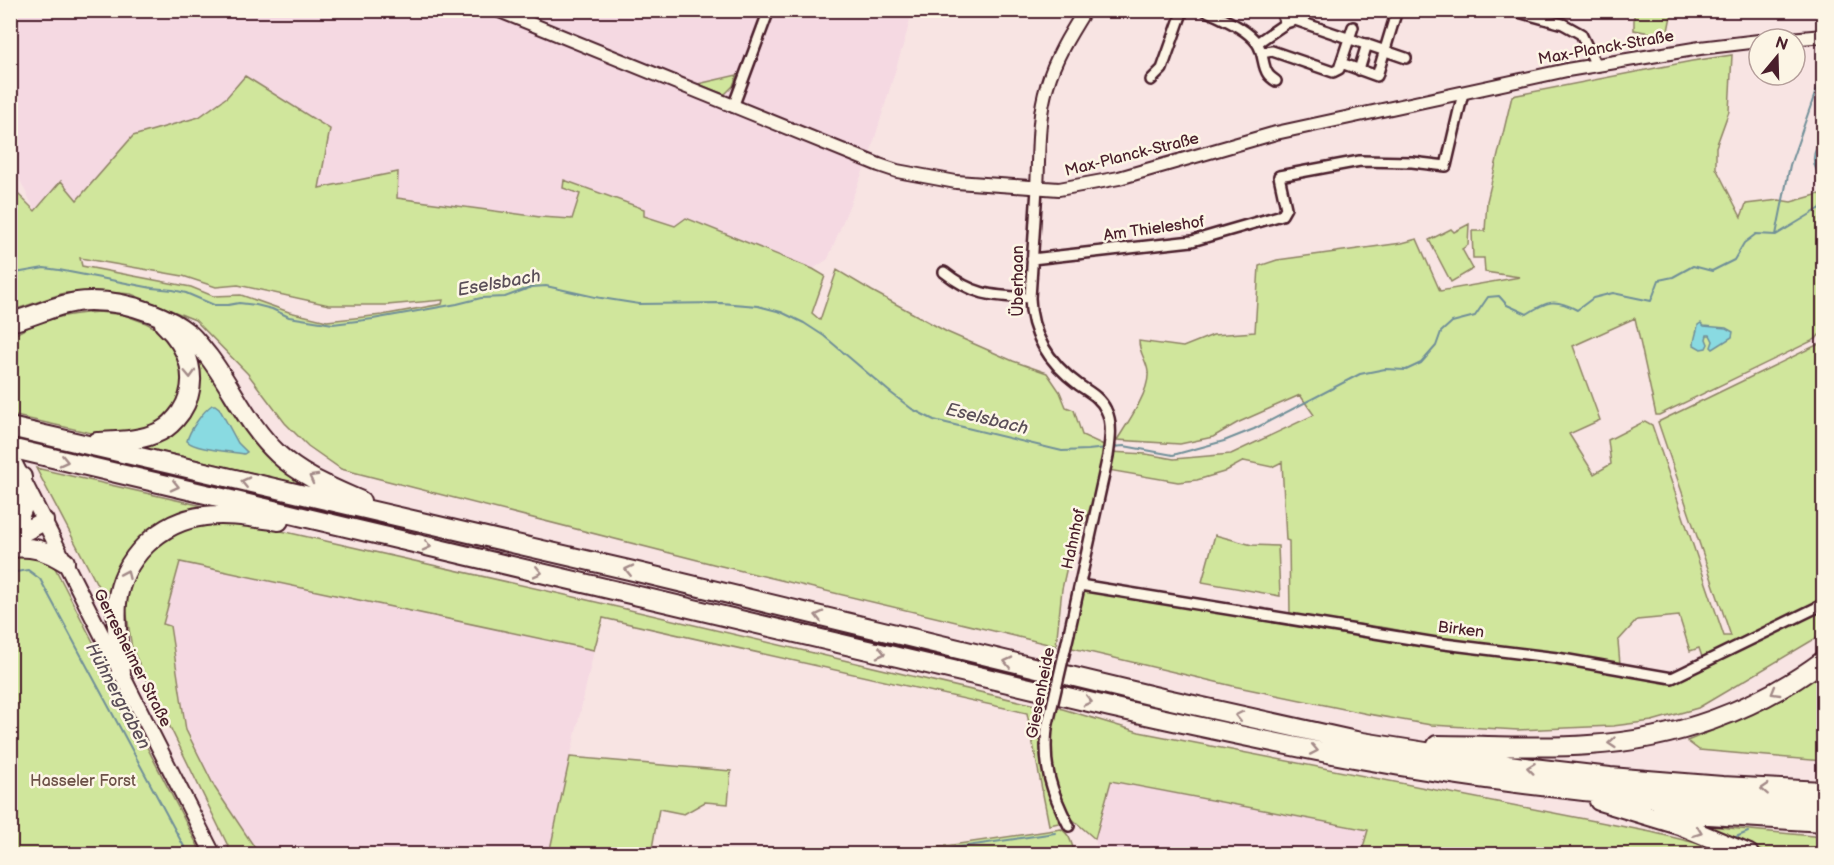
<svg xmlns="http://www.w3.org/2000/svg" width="1834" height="865" font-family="'Balsamiq Sans',sans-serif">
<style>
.built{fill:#f5d9e2}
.green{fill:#d0e69c;stroke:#8d8264;stroke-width:1.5;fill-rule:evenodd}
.water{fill:#89dae1;stroke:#708f98;stroke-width:1.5}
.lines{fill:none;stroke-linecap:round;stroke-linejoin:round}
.stream{stroke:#708f98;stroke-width:2}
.minor-casing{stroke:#4a1f2b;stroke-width:14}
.tertiary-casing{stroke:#4a1f2b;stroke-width:16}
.secondary-casing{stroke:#4a1f2b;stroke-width:18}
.motorway-casing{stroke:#4a1f2b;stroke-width:22}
.minor{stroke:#fcf5e5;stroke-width:9}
.tertiary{stroke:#fcf5e5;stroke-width:12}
.secondary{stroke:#fcf5e5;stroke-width:14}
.motorway{stroke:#fcf5e5;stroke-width:18}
.minor-bridge-casing{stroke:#4a1f2b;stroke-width:14;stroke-linecap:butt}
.minor-bridge{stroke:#fcf5e5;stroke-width:9}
.oneway{stroke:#a38a88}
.labels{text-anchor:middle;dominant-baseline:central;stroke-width:5;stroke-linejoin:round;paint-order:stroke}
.street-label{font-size:16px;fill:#4a1f2b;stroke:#fcf5e5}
.park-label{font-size:16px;fill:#6c5147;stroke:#fcf5e5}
.water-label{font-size:18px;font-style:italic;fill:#5a4e58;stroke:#fcf5e5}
</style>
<rect width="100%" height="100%" fill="#f8e4e3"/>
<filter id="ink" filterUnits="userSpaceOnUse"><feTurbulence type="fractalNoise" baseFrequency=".0167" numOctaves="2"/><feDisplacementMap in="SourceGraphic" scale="12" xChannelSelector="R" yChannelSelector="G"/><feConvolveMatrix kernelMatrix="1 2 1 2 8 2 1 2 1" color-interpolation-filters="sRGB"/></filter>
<g filter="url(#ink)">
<path class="built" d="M11 11H912L907 32 870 154 828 259 813 269 686 218 675 226 643 216 565 180 563 188 580 194 573 219 540 217 396 198 397 172 319 188 330 129 245 76 227 97 199 117 133 136 77 200 35 211 16 172 11 177Z
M180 562 594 650 549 854H259L215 788 186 730 170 627 163 624Z
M1111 781 1368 830 1361 854H1098L1095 839Z"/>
<path class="green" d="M1634 11H1672L1667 36 1634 30Z
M1732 55 1729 111 1716 147V168L1741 217 1746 204 1779 200 1791 202 1823 193V336L1819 335 1816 339 1659 415H1656L1635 318 1573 346 1600 420 1569 434 1594 474 1611 464 1608 440 1645 421 1652 425 1724 636H1731L1658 422 1823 342V634L1698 708 1652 721 1613 726 1518 730 1431 725 1368 714 1233 686 1068 647 1082 594 1090 589 1548 659 1673 682 1705 666 1699 648 1690 651 1679 616 1637 620 1618 641 1620 664 1464 643 1387 628 1290 615 1289 541 1286 540 1282 462 1272 467 1244 461 1224 472 1197 480 1178 482 1108 470 1111 452 1146 454 1174 459 1231 454 1314 415 1300 395 1237 423 1213 437 1180 444 1117 440C1127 424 1150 391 1148 372 1147 361 1139 353 1139 341L1183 347 1213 335 1255 332 1259 266 1277 260 1402 243 1417 239 1440 291 1520 277 1485 272 1484 258H1473L1472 231H1485L1487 201 1512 96 1692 61Z
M737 75 733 86 725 94 718 92 698 84Z
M245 76 330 129 319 188 398 172 397 198 540 217 572 219 580 194 563 188 564 180 644 209V216L675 226 686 218 813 269 825 276 812 313 820 320 837 270 872 291 947 332 1013 361 1047 373 1060 392 1066 407 1074 410 1082 435 1106 446 1093 500 1066 571 1062 589 1056 646 717 565 341 469 308 446 285 423 248 374 195 320 131 294 96 291 64 293 11 311 10 186 35 211 61 181 77 200 133 136 199 117 227 97ZM80 258 183 276 216 287 238 285 329 305H387L443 300 442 304 382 315 327 321 289 312 241 295 213 296 191 287 82 266Z
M1469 224 1468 245 1462 249 1473 269 1451 282 1429 240 1451 229 1454 232Z
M99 312 124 315 146 323 163 332 174 342 185 372 178 407 159 426 109 437 11 415V337C38 319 67 314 99 312Z
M174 327 309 486 142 447V443L187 409Z
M36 468 229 512 169 522 111 611Z
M241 522 583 599 1048 708 1040 755 1059 823 1049 825 1027 713 603 618 594 650 180 562 163 624 170 626 186 730 215 788 259 854H232L132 649 124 595 134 571 147 552 182 526Z
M1215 535 1252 545 1278 546 1280 596 1202 582Z
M23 550 53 564 202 854H11L10 554Z
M1823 671V761L1699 750 1687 741C1735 722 1782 703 1823 671Z
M1056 707 1139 732 1651 832 1704 845 1722 854H1361L1368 830 1111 781 1095 839 1070 817 1055 779 1049 737Z
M570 757 731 771 728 804 705 802 684 814 659 809 651 854H549Z
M1698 825 1823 837V854H1768L1721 832Z
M1061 829C1070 834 1072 845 1075 854H891Z"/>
<path class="water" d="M1823 140V179C1811 167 1810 151 1823 140Z
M1701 323 1704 326 1726 328 1733 332 1732 337 1713 349 1711 347 1713 341 1710 335H1707L1706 339 1708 344 1706 348 1701 349 1694 345C1694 338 1697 332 1698 325Z
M212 405H215L219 408 238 443 247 452 244 454C230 451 196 450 187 441 189 431 203 411 212 405Z"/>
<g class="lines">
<path class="stream" d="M1776 235 1790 165 1824 68
M10 274 44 268 59 270 152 288 173 290 186 293 214 305H228L239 303 256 305 272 309 289 317 333 324 373 319 457 304 481 298 505 297 532 287 546 286 595 297 639 304 721 303 758 306 781 312 804 323 824 336 891 393 912 409 934 420 1062 451 1088 450 1107 448
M1112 447 1124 446 1173 455 1224 441 1254 429 1360 374 1385 369 1406 370 1421 363 1436 346 1441 332 1452 322 1475 316 1488 297 1499 296 1507 305 1527 314C1547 301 1555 298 1577 310L1593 298 1613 293 1651 301 1659 280 1673 277 1693 266 1712 271 1734 260 1744 243 1756 234 1776 235 1824 206
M10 573 28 570 40 579 188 854
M1731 839 1748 832
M913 854 1055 833
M1699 854 1711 850"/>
<defs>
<path id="minor" d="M1205 10C1222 19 1245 27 1257 43 1264 52 1262 66 1268 74 1270 77 1273 79 1276 81
M1280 10 1286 23
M1511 10 1563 24 1581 34 1596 65
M1353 27 1341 63 1377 76 1397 10
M1257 43 1286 23 1295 20 1406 58
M1262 53 1272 51 1333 72 1339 69 1341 63
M1359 70 1367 44
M1151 80 1162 69 1183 10
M733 107 769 10
M1037 188 1030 298C1031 335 1049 363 1079 385 1089 392 1100 397 1106 410 1113 423 1110 442 1108 456L1069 633
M1032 259 1192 241 1282 215 1286 208 1279 176 1360 161 1412 162 1446 166 1463 93
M944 272C974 296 993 296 1030 298
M1080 585 1436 643 1557 658 1672 678 1824 604
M1047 728C1043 768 1051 791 1069 826"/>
<path id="tertiary" d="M497 10 879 165 897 171 956 182 1059 189 1119 178 1276 133 1567 70 1700 48 1759 41
M1789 39 1824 36
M1037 188C1039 155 1037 118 1047 86 1055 58 1070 34 1085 10"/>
<path id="secondary" d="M10 454 213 854"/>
<path id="motorway" d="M10 322C37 316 61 301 90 301 111 301 132 305 152 313 165 318 177 324 188 333 196 339 202 349 209 357 233 389 248 426 278 454 301 476 332 488 361 501
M10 427 629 570 1162 698 1356 741 1508 765 1610 777 1722 786 1824 791
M97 442C119 441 142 441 161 431 169 427 176 419 181 412 201 381 189 347 164 324
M10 448 1110 707C1191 725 1273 743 1354 758 1509 786 1667 803 1824 808
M11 538 23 507 22 477
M10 539 44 521
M10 548C34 546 45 550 65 562
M121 672C119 650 115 626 117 603 122 558 160 521 205 516 230 513 255 518 279 521
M1437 745C1488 745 1539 749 1589 745 1674 740 1756 711 1824 660
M1599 801 1682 826 1749 854
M1660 812 1824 822"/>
</defs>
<use href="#minor" class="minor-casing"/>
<use href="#tertiary" class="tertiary-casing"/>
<use href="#secondary" class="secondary-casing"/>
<use href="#motorway" class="motorway-casing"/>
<use href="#minor" class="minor"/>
<use href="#tertiary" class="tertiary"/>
<use href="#secondary" class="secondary"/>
<use href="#motorway" class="motorway"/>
<defs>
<path id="minor-bridge" d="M1047 728 1069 633"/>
</defs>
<use href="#minor-bridge" class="minor-bridge-casing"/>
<use href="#minor-bridge" class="minor-bridge"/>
</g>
<defs><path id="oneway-chevron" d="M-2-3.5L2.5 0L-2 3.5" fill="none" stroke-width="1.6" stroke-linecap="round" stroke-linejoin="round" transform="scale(1.5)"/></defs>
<g class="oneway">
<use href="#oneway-chevron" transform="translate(190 374) rotate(88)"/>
<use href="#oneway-chevron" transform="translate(64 461) rotate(13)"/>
<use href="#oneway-chevron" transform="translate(313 478) rotate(-151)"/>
<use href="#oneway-chevron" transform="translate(245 482) rotate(-167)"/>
<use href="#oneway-chevron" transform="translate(175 486) rotate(13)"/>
<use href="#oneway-chevron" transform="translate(427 546) rotate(13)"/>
<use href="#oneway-chevron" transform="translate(629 570) rotate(-167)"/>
<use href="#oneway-chevron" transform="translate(538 572) rotate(13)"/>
<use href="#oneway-chevron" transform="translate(126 574) rotate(-66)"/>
<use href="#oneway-chevron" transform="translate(819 616) rotate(-166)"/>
<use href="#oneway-chevron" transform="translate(881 653) rotate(13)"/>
<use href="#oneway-chevron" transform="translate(1008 662) rotate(-167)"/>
<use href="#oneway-chevron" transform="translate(1775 692) rotate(150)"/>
<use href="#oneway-chevron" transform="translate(1088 701) rotate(13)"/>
<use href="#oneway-chevron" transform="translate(1239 716) rotate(-168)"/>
<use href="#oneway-chevron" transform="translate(1612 743) rotate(175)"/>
<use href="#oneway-chevron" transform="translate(1314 750) rotate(11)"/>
<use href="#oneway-chevron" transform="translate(1531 768) rotate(-173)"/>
<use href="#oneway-chevron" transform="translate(1765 789) rotate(-177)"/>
<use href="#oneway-chevron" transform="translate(1698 832) rotate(21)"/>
</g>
</g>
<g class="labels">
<g class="street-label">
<text transform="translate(1606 48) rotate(-10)">Max-Planck-Straße</text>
<text transform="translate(1132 155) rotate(-14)">Max-Planck-Straße</text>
<text transform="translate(1154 229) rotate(-8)">Am Thieleshof</text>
<text transform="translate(1018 281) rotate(-90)">Überhaan</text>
<text transform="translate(1074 539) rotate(-78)">Hahnhof</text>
<text transform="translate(1461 630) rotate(7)">Birken</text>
<text transform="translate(132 658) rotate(63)">Gerresheimer Straße</text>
<text transform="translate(1041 693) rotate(-79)">Giesenheide</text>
</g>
<g class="park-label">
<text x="83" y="781">Hasseler Forst</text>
</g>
<g class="water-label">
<text transform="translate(499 283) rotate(-10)">Eselsbach</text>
<text transform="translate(987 419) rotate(14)">Eselsbach</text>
<text transform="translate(118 696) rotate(62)">Hühnergraben</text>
</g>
</g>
<rect width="1834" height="865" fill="none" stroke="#fcf5e5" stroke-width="36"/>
<rect x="18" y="18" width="1798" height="829" fill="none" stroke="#4a1f2b" stroke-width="2" filter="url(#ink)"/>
<g transform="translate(1777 57) rotate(19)"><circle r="28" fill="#fcf5e5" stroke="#b59f9b" stroke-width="1.5"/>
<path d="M0-4.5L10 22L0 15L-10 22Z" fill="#4a1f2b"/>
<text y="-9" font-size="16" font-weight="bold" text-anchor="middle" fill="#4a1f2b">N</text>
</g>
</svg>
